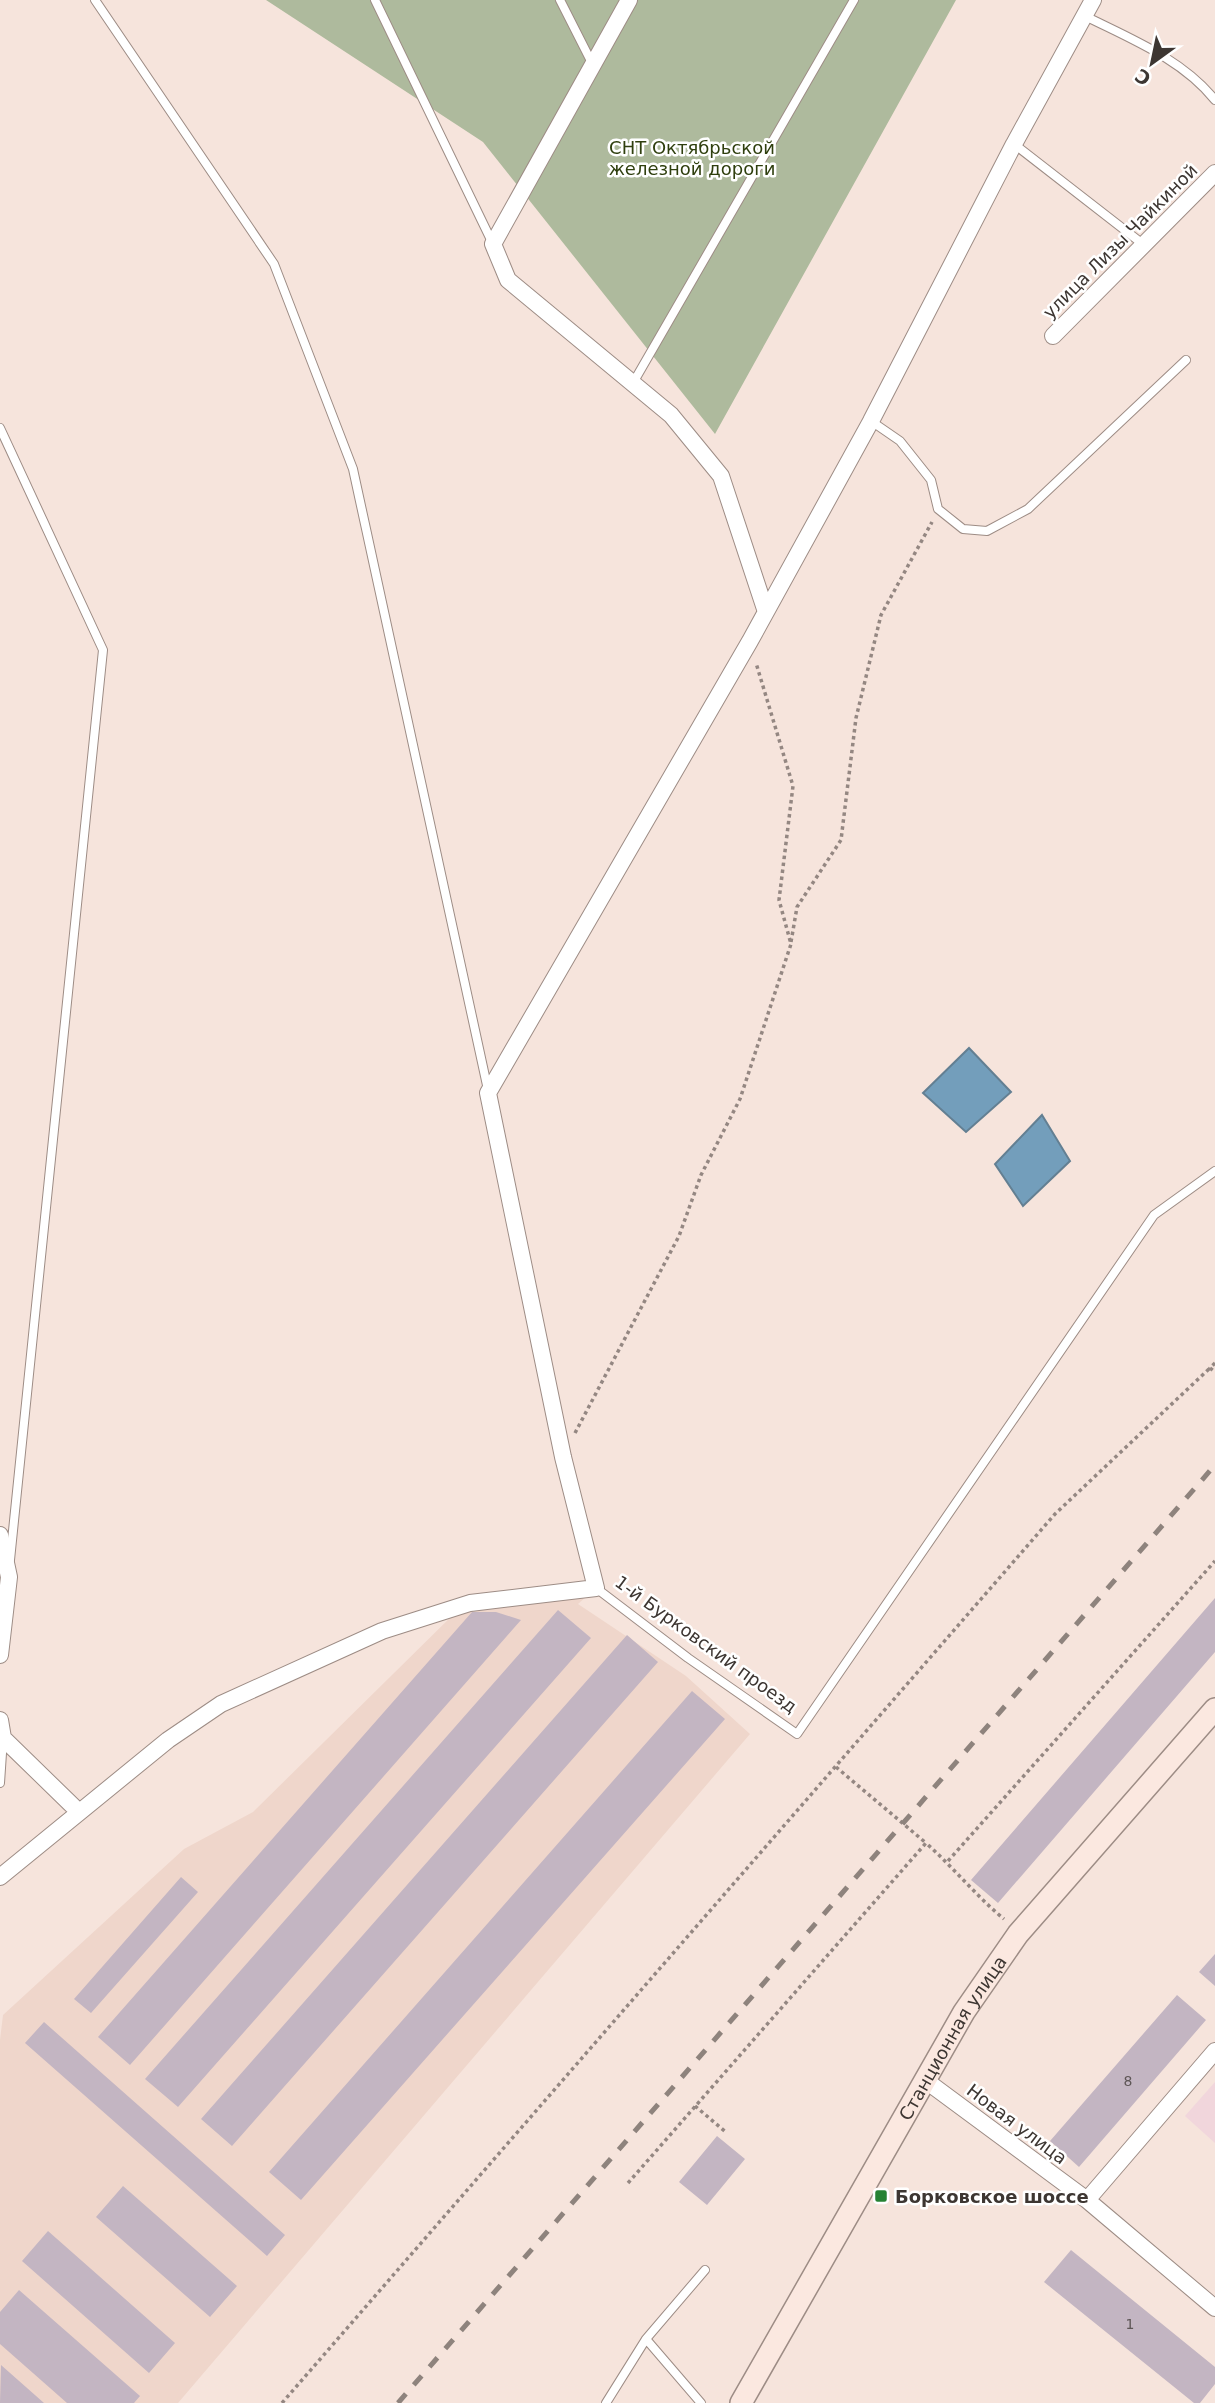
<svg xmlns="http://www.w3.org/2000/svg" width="1215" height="2403" font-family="'DejaVu Sans',sans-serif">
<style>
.built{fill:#efd6cb}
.education{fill:#f1d6dc}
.green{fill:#aeba9d}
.water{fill:#739ebb;stroke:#637f92;stroke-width:2}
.building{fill:#c3b5c2}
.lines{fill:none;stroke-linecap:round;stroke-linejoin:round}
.service-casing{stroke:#9d8c85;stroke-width:10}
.minor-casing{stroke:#9d8c85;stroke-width:18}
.secondary-casing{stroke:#9d8c85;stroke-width:24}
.path{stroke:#948782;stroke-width:3.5;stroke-dasharray:3.5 3.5;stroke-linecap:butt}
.service{stroke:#fff;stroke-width:8}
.minor{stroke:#fff;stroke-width:16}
.secondary{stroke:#fbe8e0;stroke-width:21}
.rail{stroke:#8e837d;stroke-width:5;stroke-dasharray:12 12;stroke-linecap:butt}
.poi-dot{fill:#268233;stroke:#fff;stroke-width:2.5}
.labels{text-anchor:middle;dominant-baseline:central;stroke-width:5;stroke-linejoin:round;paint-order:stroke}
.number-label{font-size:14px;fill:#5e5656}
.park-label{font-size:18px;fill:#2f3f0e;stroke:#fff}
.street-label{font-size:18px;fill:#3d3632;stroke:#fff}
.poi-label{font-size:18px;font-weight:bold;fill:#3d3632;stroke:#fff;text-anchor:start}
</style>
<rect width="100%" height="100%" fill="#f6e4dc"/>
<path class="built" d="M596 1588 578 1604 686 1676 750 1734 178 2403H0V2040L3 2015 184 1849 253 1812 461 1607Z"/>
<path class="education" d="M1215 2082V2143L1185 2116Z"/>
<path class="green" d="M266 0H956L715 434 483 142Z"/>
<path class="water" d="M969 1048 1011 1092 966 1132 923 1093Z
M1042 1115 1070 1161 1023 1206 995 1164Z"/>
<path class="building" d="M1215 1598V1652L998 1903 971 1880Z
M558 1610 591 1638 178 2107 145 2079Z
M472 1612H496L521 1620 130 2065 98 2037Z
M627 1635 658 1662 232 2146 201 2119Z
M692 1691 725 1719 301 2200 269 2172Z
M181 1877 198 1892 91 2013 74 1999Z
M1215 1954V1986L1199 1972Z
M1177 1995 1206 2020 1079 2167 1050 2141Z
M44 2022 285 2235 267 2256 25 2043Z
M717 2136 745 2159 707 2205 679 2182Z
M123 2186 237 2286 210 2317 96 2217Z
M48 2231 175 2343 149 2373 22 2261Z
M1071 2250 1215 2367V2384L1200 2403H1194L1044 2282Z
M19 2290 140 2396 134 2403H67L0 2344V2312Z
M1 2365 44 2403H0Z"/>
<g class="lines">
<defs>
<path id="service" d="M95 0 274 264 353 469 488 1090
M375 0 493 244
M560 0 593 65
M1085 16C1131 39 1182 59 1215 100
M1014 144 1144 245
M633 383 854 0
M871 421 900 441 931 480 938 509 963 529 987 531 1028 509 1186 360
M0 428 103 650 10 1560
M596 1588 688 1658 797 1734 1154 1215 1215 1171
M0 1783 3 1738
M646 2339 701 2403
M606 2403 646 2339 705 2270"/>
<path id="minor" d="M629 0 493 244 508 280 671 415 721 476 766 612
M1053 336 1215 173
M0 1535 9 1577 0 1655
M0 1720 3 1738 79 1812
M0 1877 168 1740 221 1704 382 1631 470 1603 596 1588 563 1457 488 1093 750 641 871 421 1014 144 1093 0
M925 2080 1087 2200 1215 2308
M1087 2200 1215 2051"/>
<g id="secondary">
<path id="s1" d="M741 2403 964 2012 1018 1934 1215 1709"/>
</g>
</defs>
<use href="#service" class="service-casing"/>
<use href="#minor" class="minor-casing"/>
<use href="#secondary" class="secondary-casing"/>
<path class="path" d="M791 942 797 907 841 840 856 718 881 615 932 522
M1215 1363 1210 1368 1215 1372
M575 1433 679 1236 701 1175 740 1099 791 944 779 900 793 786 756 663
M836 1767 926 1843
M948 1861 1215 1561
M695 2106 727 2133
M628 2183 926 1843C954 1868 976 1896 1004 1919
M282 2403 1055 1514 1210 1368"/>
<use href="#service" class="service"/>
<use href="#minor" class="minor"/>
<use href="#secondary" class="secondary"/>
<path class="rail" d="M398 2403 1215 1465"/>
</g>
<rect class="poi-dot" x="874" y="2189" width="14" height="14" rx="3.5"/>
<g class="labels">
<g class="number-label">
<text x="1128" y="2081">8</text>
<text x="1130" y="2324">1</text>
</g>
<g class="park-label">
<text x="692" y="147">СНТ Октябрьской<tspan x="692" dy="21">железной дороги</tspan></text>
</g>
<g class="street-label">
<text transform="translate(1120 241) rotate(-45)">улица Лизы Чайкиной</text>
<text transform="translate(706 1644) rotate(36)">1-й Бурковский проезд</text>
<text stroke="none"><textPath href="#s1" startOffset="422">Станционная улица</textPath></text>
<text transform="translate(1017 2124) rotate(37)">Новая улица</text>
</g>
<g class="poi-label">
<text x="895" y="2196">Борковское шоссе</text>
</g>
</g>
<g transform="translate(1152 63) rotate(213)" stroke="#ffffff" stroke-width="5" paint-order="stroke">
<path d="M0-5L12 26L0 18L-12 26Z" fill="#3d3632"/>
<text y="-10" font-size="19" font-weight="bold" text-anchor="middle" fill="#3d3632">С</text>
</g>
</svg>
